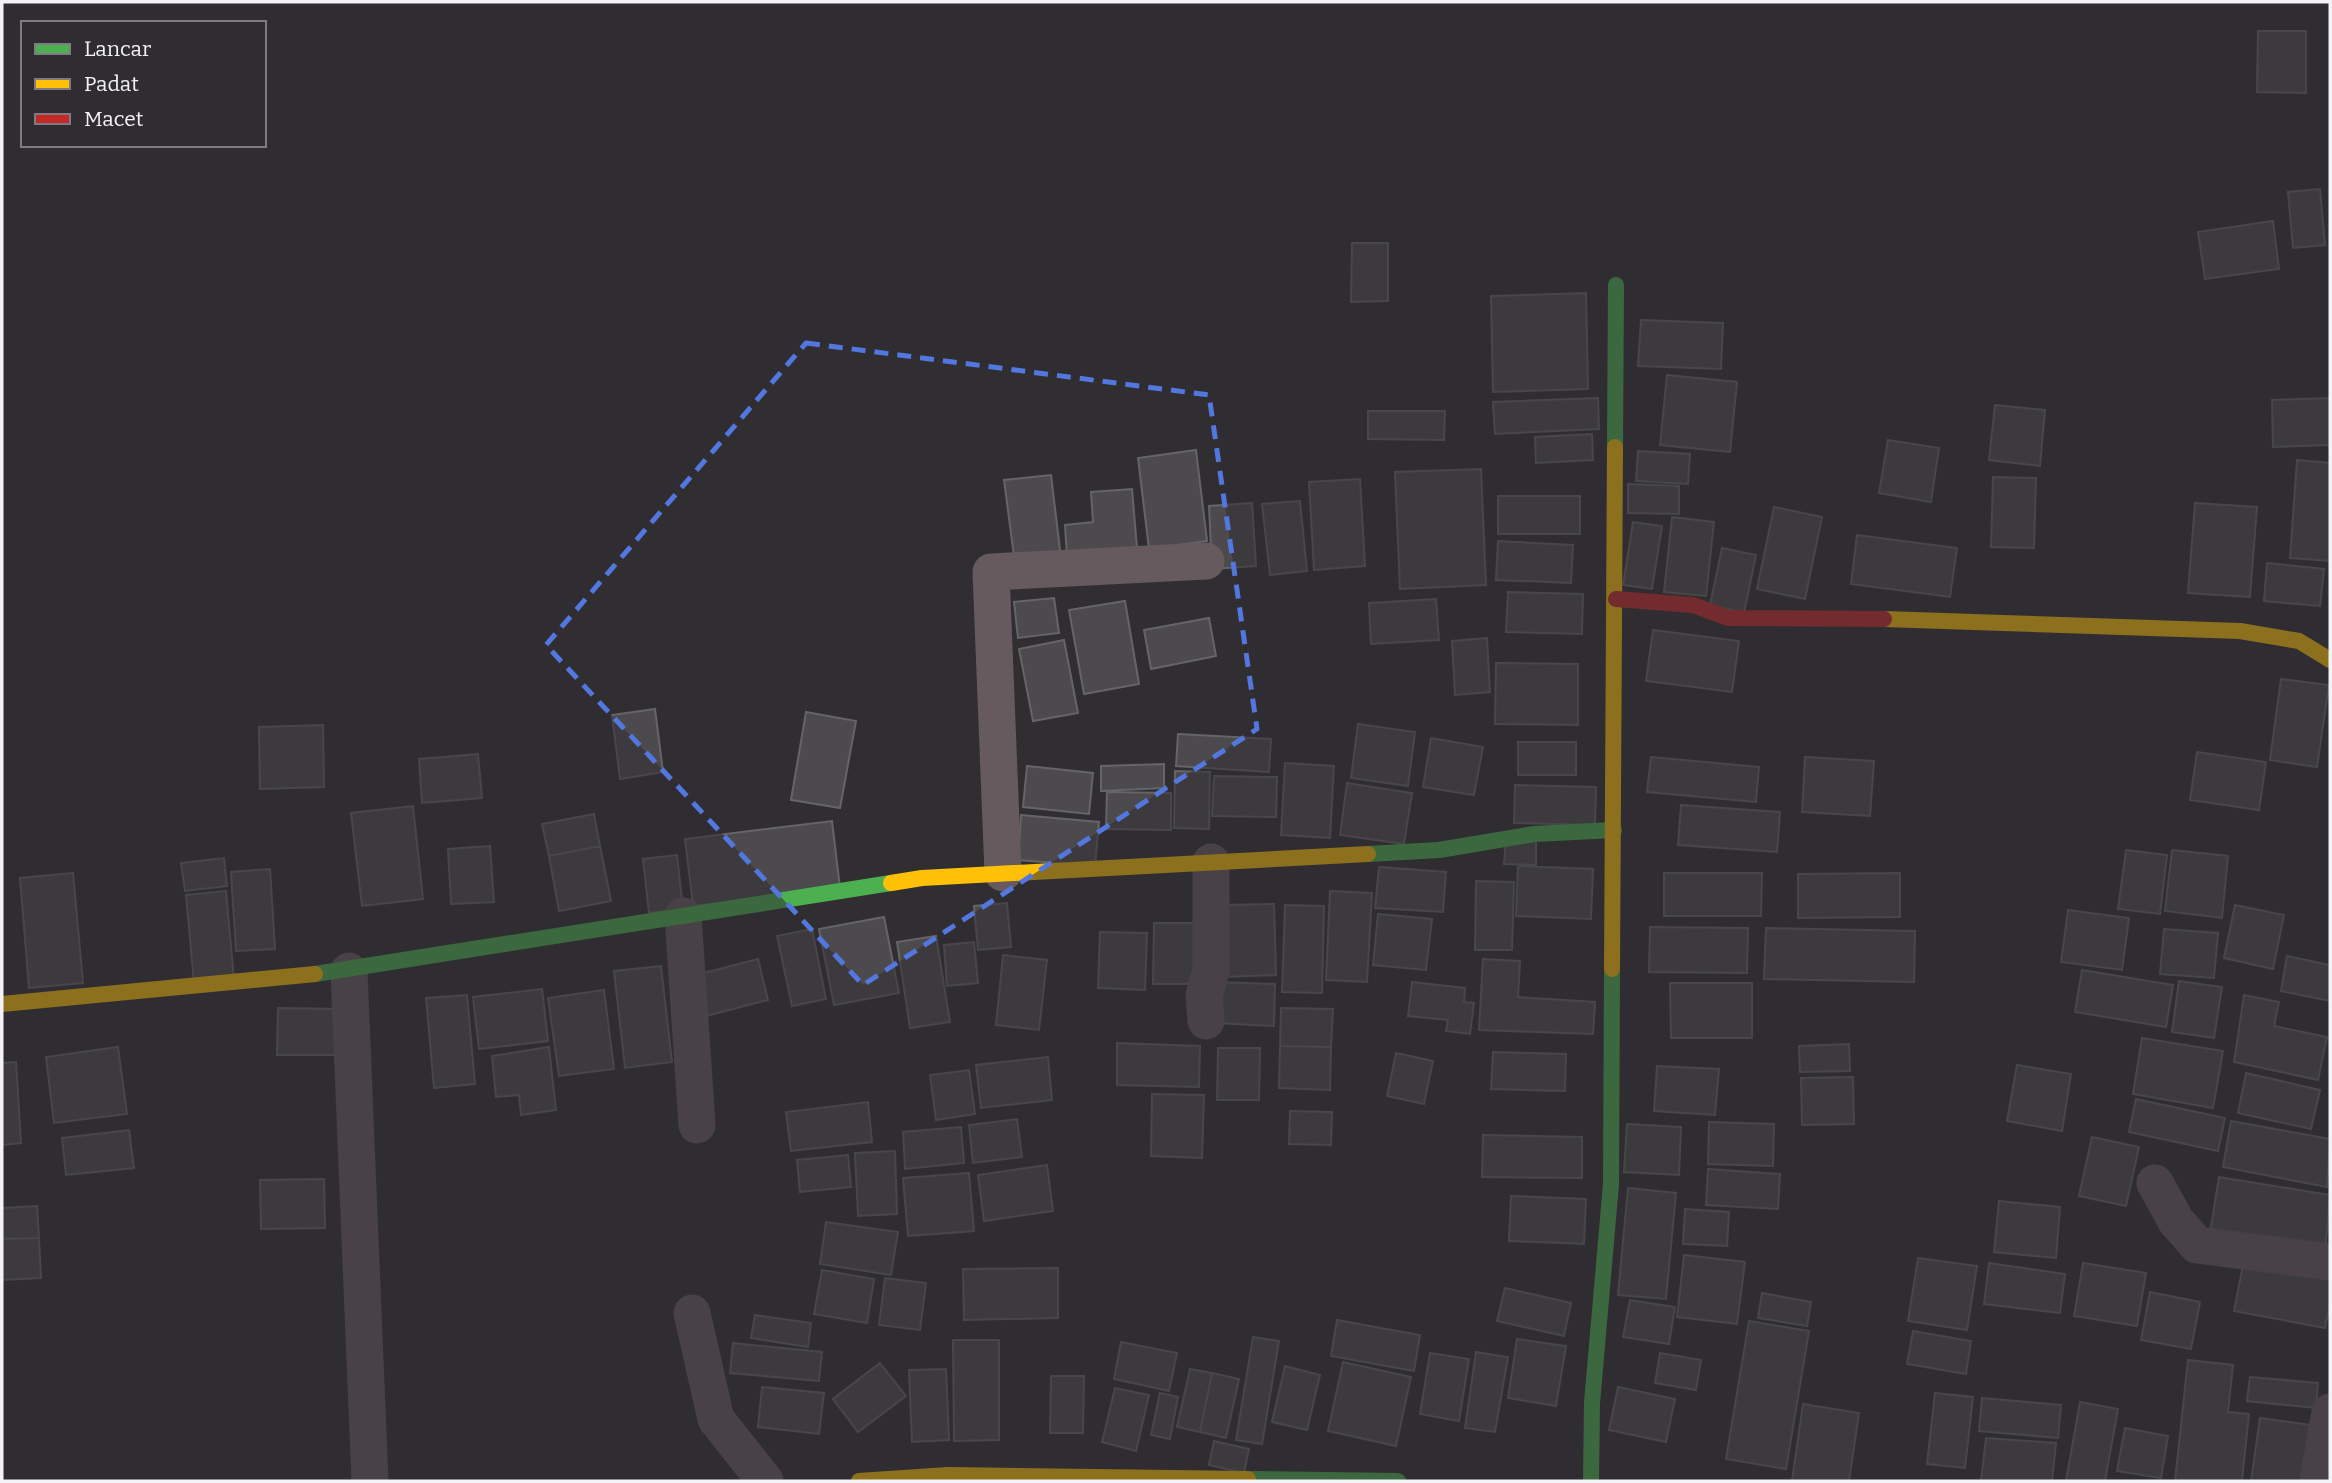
<svg xmlns="http://www.w3.org/2000/svg" width="2332" height="1483" font-family="Bitter,serif">
<style>
.building{fill:#4c4a4c;stroke:#656467;stroke-width:2}
.lines{fill:none;stroke-linecap:round;stroke-linejoin:round}
.street{stroke:#665a5e;stroke-width:37}
.fast{stroke:#4caf50;stroke-width:16}
.slow{stroke:#ffc107;stroke-width:16}
.jam{stroke:#c62828;stroke-width:16}
.marked{fill:none;stroke:#5277df;stroke-width:5;stroke-dasharray:14 9;stroke-linejoin:round}
</style>
<rect width="100%" height="100%" fill="#302e31"/>
<path class="building" d="M2258 31H2306V93L2257 92Z
M2320 189 2325 245 2293 248 2288 192Z
M2273 221 2279 269 2205 279 2198 232Z
M1352 243H1388V301L1351 302Z
M1586 293 1588 389 1493 392 1491 296Z
M1641 320 1723 323 1721 369 1638 366Z
M1667 375 1737 382 1730 452 1660 445Z
M1598 398 1599 429 1495 434 1493 402Z
M2330 398V445L2273 447 2272 400Z
M1995 405 2045 410 2040 466 1989 460Z
M1368 411H1445L1444 440 1368 439Z
M1592 434 1593 460 1536 463 1535 437Z
M1888 440 1939 448 1931 502 1879 493Z
M1196 450 1207 541 1149 549 1138 458Z
M1638 451 1690 454 1688 484 1636 481Z
M2297 460 2330 463V561L2290 558Z
M1481 469 1486 585 1400 589 1395 472Z
M1051 475 1061 558 1015 564 1004 480Z
M1993 477 2036 478 2034 548 1991 547Z
M1360 479 1365 566 1314 570 1309 482Z
M1628 484 1679 486V514L1628 513Z
M1132 489 1138 560 1067 558 1065 525 1093 522 1091 492Z
M1498 496H1580V534H1498Z
M1300 501 1307 571 1270 575 1262 504Z
M1252 503 1256 566 1212 569 1209 506Z
M2195 503 2257 507 2250 597 2188 593Z
M1774 507 1822 517 1805 599 1757 589Z
M1672 517 1714 522 1706 596 1664 592Z
M1633 522 1662 526 1652 589 1623 585Z
M1857 535 1957 548 1950 597 1851 584Z
M1498 541 1573 545 1571 583 1496 580Z
M1722 548 1756 555 1744 613 1710 605Z
M2267 563 2324 569 2320 606 2264 601Z
M1508 592 1583 594 1582 634 1506 632Z
M1054 598 1059 633 1018 638 1014 602Z
M1436 599 1439 640 1371 644 1369 603Z
M1125 601 1139 684 1084 694 1069 610Z
M1209 618 1216 656 1151 669 1144 630Z
M1653 630 1739 641 1732 692 1646 681Z
M1487 638 1490 692 1455 695 1452 641Z
M1064 640 1078 713 1033 721 1019 649Z
M1496 663 1578 664V725L1495 724Z
M2281 679 2329 685 2317 767 2270 760Z
M655 709 663 772 620 779 612 715Z
M806 712 856 721 840 808 791 800Z
M1358 724 1415 732 1408 786 1351 778Z
M323 725 324 787 260 789 259 727Z
M1178 734 1271 739 1269 772 1176 766Z
M1431 738 1483 747 1474 795 1423 787Z
M1518 742H1576V775H1518Z
M2197 752 2266 762 2259 810 2190 800Z
M478 754 482 798 422 803 419 759Z
M1651 757 1759 767 1756 802 1647 792Z
M1805 757 1874 761 1870 816 1802 812Z
M1285 763 1334 766 1330 838 1281 835Z
M1164 764V788L1101 791V766Z
M1027 766 1093 773 1089 814 1023 807Z
M1175 771 1210 772 1209 829 1174 828Z
M1214 776 1277 777 1276 817 1212 816Z
M1347 783 1412 793 1404 844 1340 835Z
M1515 785 1596 787 1595 825 1514 823Z
M1107 792 1171 793V830L1106 829Z
M1681 805 1780 812 1777 852 1678 845Z
M413 806 423 899 362 906 351 813Z
M594 814 600 846 549 856 542 824Z
M1021 815 1099 822 1095 866 1018 860Z
M832 821 840 888 693 906 685 839Z
M1506 840 1536 841V865L1504 864Z
M490 846 494 902 451 904 448 849Z
M600 846 611 901 559 911 549 856Z
M2126 850 2167 855 2160 914 2118 909Z
M2172 850 2228 856 2222 918 2165 911Z
M677 855 683 909 649 913 643 859Z
M224 858 227 886 185 891 181 863Z
M1518 866 1593 869 1591 919 1516 916Z
M1379 867 1446 872 1443 912 1375 908Z
M270 869 275 949 236 951 231 872Z
M73 873 83 983 29 988 20 878Z
M1664 873H1762L1761 916H1664Z
M1900 873V917L1798 918V874Z
M1476 881 1514 882 1512 950H1475Z
M226 891 234 979 194 983 186 895Z
M1330 891 1372 893 1367 982 1326 980Z
M1007 903 1011 947 978 950 974 906Z
M1274 904 1276 975 1222 977 1221 905Z
M1285 905 1324 906 1322 993 1282 992Z
M2235 905 2284 915 2273 969 2224 958Z
M2068 910 2129 918 2122 970 2061 962Z
M1378 914 1432 919 1426 970 1373 965Z
M884 917 899 993 834 1005 819 929Z
M1154 923H1197L1196 984H1153Z
M1650 927 1748 928 1747 973 1649 972Z
M1766 928 1915 931 1914 982 1764 979Z
M812 929 826 999 792 1006 777 936Z
M2164 929 2218 933 2214 978 2160 974Z
M1100 932 1147 933 1145 990 1098 988Z
M936 936 950 1022 910 1028 897 942Z
M974 942 978 983 947 986 944 945Z
M1003 955 1047 960 1039 1030 996 1025Z
M2287 956 2330 965V1001L2281 991Z
M758 959 768 1000 706 1016 696 975Z
M1483 959 1520 961 1518 997 1595 1002 1593 1034 1479 1030Z
M661 966 672 1062 625 1068 614 971Z
M2082 970 2173 985 2166 1027 2075 1012Z
M2179 981 2222 987 2214 1038 2172 1032Z
M1217 982 1275 984 1274 1026 1216 1023Z
M1412 982 1465 988 1464 1002 1474 1003 1470 1034 1446 1031 1448 1020 1408 1016Z
M1670 983H1752V1038H1671Z
M542 989 548 1041 479 1049 473 997Z
M604 990 614 1069 559 1076 548 998Z
M467 995 475 1084 434 1088 426 998Z
M2244 995 2279 1002 2274 1026 2327 1037 2318 1080 2234 1062Z
M278 1008 347 1009V1055H277Z
M1281 1008 1333 1009 1331 1047 1280 1046Z
M2142 1038 2223 1051 2213 1108 2133 1094Z
M1117 1043 1200 1046 1199 1087 1117 1085Z
M1849 1044 1850 1071 1800 1072 1799 1046Z
M1280 1046 1331 1047 1330 1090 1279 1088Z
M118 1047 127 1114 54 1123 46 1057Z
M549 1047 556 1110 521 1115 519 1095 496 1097 492 1056Z
M1218 1048H1260L1259 1100H1217Z
M1493 1052 1566 1054 1565 1091 1491 1089Z
M1396 1053 1433 1061 1424 1104 1387 1096Z
M1048 1057 1052 1100 981 1108 976 1065Z
M16 1062 21 1143 2 1145V1063Z
M2017 1065 2071 1074 2062 1131 2007 1121Z
M1657 1066 1719 1069 1715 1115 1654 1111Z
M969 1070 975 1114 936 1120 930 1075Z
M2246 1073 2320 1090 2311 1129 2238 1113Z
M1853 1077 1854 1124 1802 1125 1801 1078Z
M1152 1094 1204 1095 1202 1158 1151 1156Z
M2136 1099 2225 1118 2218 1151 2129 1132Z
M868 1102 872 1142 791 1151 786 1112Z
M1290 1111 1332 1112 1331 1145 1289 1144Z
M1017 1119 1022 1157 973 1163 969 1125Z
M2231 1121 2330 1139 2327 1187 2223 1167Z
M1709 1122 1774 1124 1773 1166 1708 1164Z
M1627 1124 1681 1127 1679 1175 1624 1172Z
M961 1127 964 1163 905 1169 903 1132Z
M129 1130 134 1168 66 1175 62 1138Z
M1483 1135 1582 1137V1178L1482 1177Z
M2092 1137 2139 1147 2126 1206 2079 1196Z
M895 1151 897 1214 858 1216 855 1153Z
M848 1155 851 1187 800 1192 797 1160Z
M1047 1165 1053 1211 984 1221 978 1175Z
M1708 1169 1780 1174 1778 1209 1706 1205Z
M969 1173 974 1231 908 1236 903 1178Z
M2219 1177 2330 1195 2325 1251 2210 1233Z
M324 1179 325 1228 261 1229 260 1180Z
M1628 1188 1676 1193 1666 1299 1618 1295Z
M1511 1196 1586 1199 1584 1244 1509 1241Z
M1999 1201 2060 1207 2056 1258 1994 1252Z
M37 1206 39 1238 2 1239V1208Z
M1685 1209 1729 1212 1727 1246 1683 1244Z
M826 1222 898 1232 891 1275 820 1264Z
M39 1238 41 1278 2 1280V1239Z
M1684 1255 1745 1262 1737 1324 1677 1317Z
M1918 1258 1977 1266 1967 1330 1908 1321Z
M2244 1260 2330 1277V1304L2325 1328 2234 1311Z
M1989 1263 2065 1274 2060 1313 1984 1304Z
M2083 1263 2146 1273 2137 1326 2074 1316Z
M1058 1268V1318L964 1320 963 1269Z
M822 1270 874 1279 867 1323 814 1314Z
M885 1278 926 1283 920 1330 879 1325Z
M1505 1288 1571 1303 1564 1336 1497 1321Z
M2150 1292 2200 1302 2191 1349 2141 1340Z
M1762 1293 1811 1302 1807 1326 1758 1318Z
M1630 1300 1675 1307 1669 1344 1623 1337Z
M755 1315 811 1323 808 1347 751 1338Z
M1337 1320 1420 1335 1414 1371 1331 1356Z
M1749 1321 1809 1331 1786 1469 1726 1459Z
M1913 1331 1971 1341 1966 1374 1907 1364Z
M1253 1337 1279 1341 1262 1444 1236 1440Z
M1517 1339 1566 1346 1556 1406 1508 1398Z
M953 1340H999V1440L954 1441Z
M1121 1342 1177 1353 1169 1391 1114 1379Z
M733 1343 822 1352 819 1381 730 1373Z
M1476 1352 1508 1357 1495 1432 1465 1428Z
M1430 1353 1469 1359 1459 1421 1420 1414Z
M1660 1353 1701 1360 1696 1390 1655 1383Z
M2188 1360 2233 1365 2228 1412 2249 1414 2242 1481H2175Z
M1343 1362 1411 1377 1396 1446 1328 1431Z
M880 1363 906 1396 858 1432 833 1399Z
M1285 1366 1320 1375 1307 1430 1272 1422Z
M946 1369 949 1440 912 1442 909 1370Z
M1190 1369 1212 1373 1200 1432 1177 1427Z
M1212 1373 1239 1379 1226 1438 1200 1432Z
M1051 1376H1084L1083 1433H1050Z
M2250 1377 2318 1383 2316 1408 2247 1401Z
M762 1387 824 1393 819 1434 758 1427Z
M1618 1387 1675 1399 1666 1442 1609 1430Z
M1115 1388 1149 1395 1136 1451 1102 1442Z
M1160 1393 1178 1397 1170 1439 1151 1435Z
M1935 1393 1973 1397 1965 1468 1927 1464Z
M1982 1398 2061 1405 2058 1438 1979 1431Z
M2080 1402 2118 1409 2105 1481H2066Z
M1803 1404 1859 1413 1849 1481H1792Z
M2260 1418 2311 1425 2303 1481H2251Z
M2125 1428 2168 1436 2161 1478 2117 1471Z
M1986 1438 2056 1443 2052 1481H1981Z
M1214 1441 1249 1449 1244 1473 1209 1465Z"/>
<g class="lines">
<path class="street" d="M1003 873 991 572 1206 561
M683 916 697 1125
M349 971 370 1481
M1206 1021 1204 995 1211 970V862
M2155 1183 2176 1221 2197 1245 2330 1262
M692 1313 716 1419 765 1481
M2318 1481 2330 1412"/>
<path class="fast" d="M1615 447 1616 285
M1368 854 1439 850 1534 834 1614 830
M315 974 891 883
M1248 1479 1398 1481
M1591 1481 1592 1403 1611 1184 1612 969"/>
<path class="slow" d="M1884 619 2240 631 2299 641 2330 660
M891 883 922 878 1368 854
M1612 969 1615 447
M2 1004 315 974
M859 1481 948 1475 1248 1479"/>
<path class="jam" d="M1616 599 1693 605 1728 618 1884 619"/>
</g>
<path d="M0 0H2332V1483H0ZM806 343 1209 395 1257 729 863 985 546 645Z" fill="#302e31" fill-opacity=".55" fill-rule="evenodd"/>
<path class="marked" d="M806 343 1209 395 1257 729 863 985 546 645Z"/>
<rect width="2332" height="1483" fill="none" stroke="#f3f2f5" stroke-width="7"/>
<rect x="21" y="21" width="245" height="126" fill="#302d32" stroke="#7e7c80" stroke-width="2"/>
<rect x="35" y="44" width="35" height="10" fill="#4caf50" stroke="#7e7c80" stroke-width="2"/>
<text x="84" y="56" font-size="21" fill="#f3f2f5">Lancar</text>
<rect x="35" y="79" width="35" height="10" fill="#ffc107" stroke="#7e7c80" stroke-width="2"/>
<text x="84" y="91" font-size="21" fill="#f3f2f5">Padat</text>
<rect x="35" y="114" width="35" height="10" fill="#c62828" stroke="#7e7c80" stroke-width="2"/>
<text x="84" y="126" font-size="21" fill="#f3f2f5">Macet</text>
</svg>
